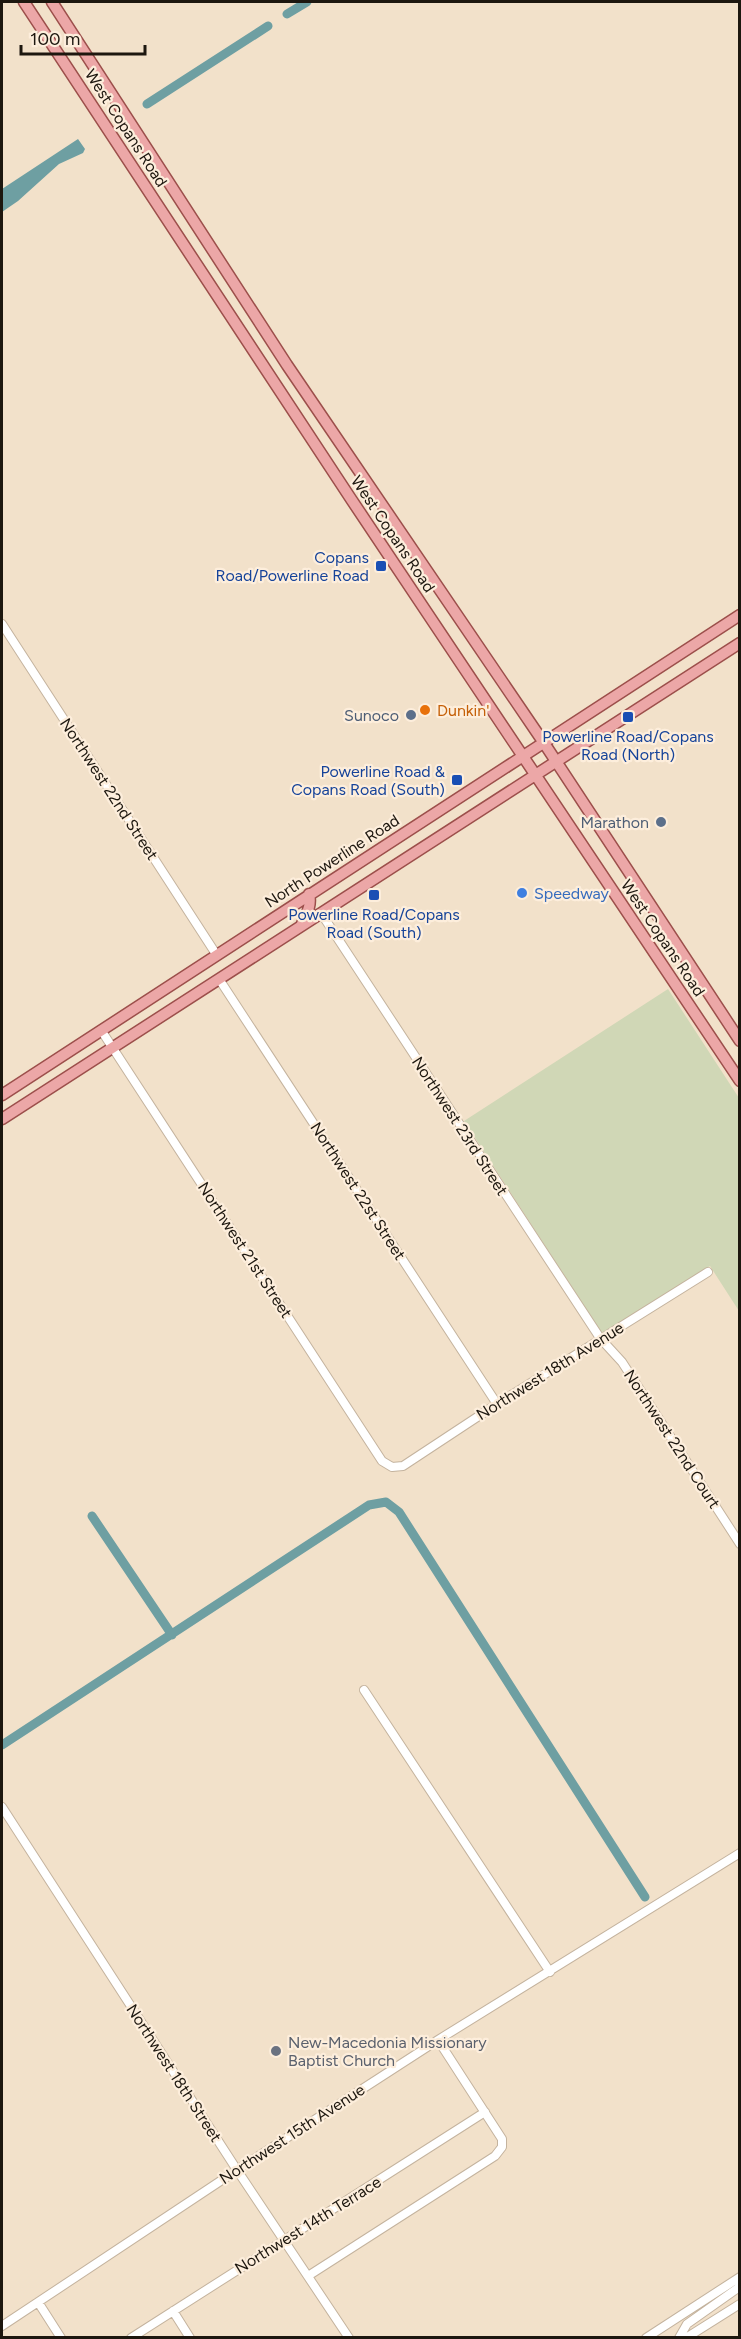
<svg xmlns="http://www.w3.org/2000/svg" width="741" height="2339" font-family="Figtree,sans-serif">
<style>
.green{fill:#d0d7b6}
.water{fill:#6e9fa2}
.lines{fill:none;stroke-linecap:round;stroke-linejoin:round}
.canal{stroke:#6e9fa2;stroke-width:9}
.minor-casing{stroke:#c4b39e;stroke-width:10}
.major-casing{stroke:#9c4f4b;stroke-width:13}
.minor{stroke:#fff;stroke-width:8}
.major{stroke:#eca7a7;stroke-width:10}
.transit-dot{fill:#1a4fb4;stroke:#fdeedc;stroke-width:2}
.food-dot{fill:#e8710a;stroke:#fdeedc;stroke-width:2}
.service-dot{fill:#5c6f8a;stroke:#fdeedc;stroke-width:2}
.shop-dot{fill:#3f7fe0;stroke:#fdeedc;stroke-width:2}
.worship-dot{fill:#6b7280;stroke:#fdeedc;stroke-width:2}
.labels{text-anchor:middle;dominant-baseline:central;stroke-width:4.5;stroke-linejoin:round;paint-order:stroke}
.street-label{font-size:16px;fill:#1d170f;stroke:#fdeedc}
.transit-label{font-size:16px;fill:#164399;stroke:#fdeedc;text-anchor:end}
.food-label{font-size:16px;fill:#c56008;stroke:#fdeedc;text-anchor:start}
.service-label{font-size:16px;fill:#4e5e75;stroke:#fdeedc;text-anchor:end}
.shop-label{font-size:16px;fill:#366cbe;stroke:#fdeedc;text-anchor:start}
.worship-label{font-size:16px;fill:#5b616d;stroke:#fdeedc;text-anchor:start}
</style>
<rect width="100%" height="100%" fill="#f2e1ca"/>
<path class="green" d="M668 989 739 1098V1311L710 1266 603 1335 464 1121Z"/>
<path class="water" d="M78 139 85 149 83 153 59 164 18 201 2 212V189Z"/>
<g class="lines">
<path class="canal" d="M287 14 307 2
M147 104 268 26
M92 1516 172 1635
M2 1745 369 1505 386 1502 399 1512 645 1897"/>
<defs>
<path id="minor" d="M2 624 216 954
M321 913 600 1338 622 1362 740 1544
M219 979 497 1404
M101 1030 382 1461 392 1467 403 1466 497 1404 708 1272
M364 1690 550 1972
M2 1807 237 2170 349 2338
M308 2276 495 2156 502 2147V2139L438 2040
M38 2302 61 2338
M173 2311 190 2338
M2 2326 237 2170 438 2040 740 1853
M131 2338 485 2112
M646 2338 740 2277
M679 2338 687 2324 738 2288 740 2285
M686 2338 740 2304"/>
<path id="major" d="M24 2 351 499 740 1081
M52 2 287 365 544 743 740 1041
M301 926C306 915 312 906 309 894
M2 1095 740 615
M2 1119 740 643"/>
</defs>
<use href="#minor" class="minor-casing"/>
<use href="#major" class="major-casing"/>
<use href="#minor" class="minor"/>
<use href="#major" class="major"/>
</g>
<g class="transit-dot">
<rect x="375" y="560" width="12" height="12" rx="3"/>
<rect x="622" y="711" width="12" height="12" rx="3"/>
<rect x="451" y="774" width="12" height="12" rx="3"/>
<rect x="368" y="889" width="12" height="12" rx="3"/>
</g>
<circle class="food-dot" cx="425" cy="710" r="6"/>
<g class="service-dot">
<circle cx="411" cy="715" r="6"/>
<circle cx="661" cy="822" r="6"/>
</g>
<circle class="shop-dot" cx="522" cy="893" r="6"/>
<circle class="worship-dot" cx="276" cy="2051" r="6"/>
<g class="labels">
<g class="street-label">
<text transform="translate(126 128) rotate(57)">West Copans Road</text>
<text transform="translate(393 534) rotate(56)">West Copans Road</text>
<text transform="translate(109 789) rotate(57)">Northwest 22nd Street</text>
<text transform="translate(332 861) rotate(-33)">North Powerline Road</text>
<text transform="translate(663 938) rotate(56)">West Copans Road</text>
<text transform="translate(460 1126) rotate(57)">Northwest 23rd Street</text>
<text transform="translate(358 1191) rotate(57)">Northwest 22st Street</text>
<text transform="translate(245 1250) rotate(57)">Northwest 21st Street</text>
<text transform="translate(550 1371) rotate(-32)">Northwest 18th Avenue</text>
<text transform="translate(672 1439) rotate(57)">Northwest 22nd Court</text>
<text transform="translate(174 2073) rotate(57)">Northwest 18th Street</text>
<text transform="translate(292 2134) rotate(-33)">Northwest 15th Avenue</text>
<text transform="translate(308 2225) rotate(-32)">Northwest 14th Terrace</text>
</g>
<g class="transit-label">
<text x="369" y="557">Copans<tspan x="369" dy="18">Road/Powerline Road</tspan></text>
<text x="628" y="736" text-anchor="middle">Powerline Road/Copans<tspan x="628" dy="18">Road (North)</tspan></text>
<text x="445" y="771">Powerline Road &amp;<tspan x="445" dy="18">Copans Road (South)</tspan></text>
<text x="374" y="914" text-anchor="middle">Powerline Road/Copans<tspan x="374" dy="18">Road (South)</tspan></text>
</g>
<g class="food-label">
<text x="437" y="710">Dunkin'</text>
</g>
<g class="service-label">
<text x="399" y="715">Sunoco</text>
<text x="649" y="822">Marathon</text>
</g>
<g class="shop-label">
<text x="534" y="893">Speedway</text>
</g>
<g class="worship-label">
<text x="288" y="2042">New-Macedonia Missionary<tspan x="288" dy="18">Baptist Church</tspan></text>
</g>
</g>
<rect width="741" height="2339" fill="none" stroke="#1d170f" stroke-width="6"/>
<path d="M21 45v9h124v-9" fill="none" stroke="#1d170f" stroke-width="3"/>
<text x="30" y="45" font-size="18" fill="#1d170f" stroke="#fdeedc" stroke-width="4.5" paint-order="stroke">100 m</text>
</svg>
